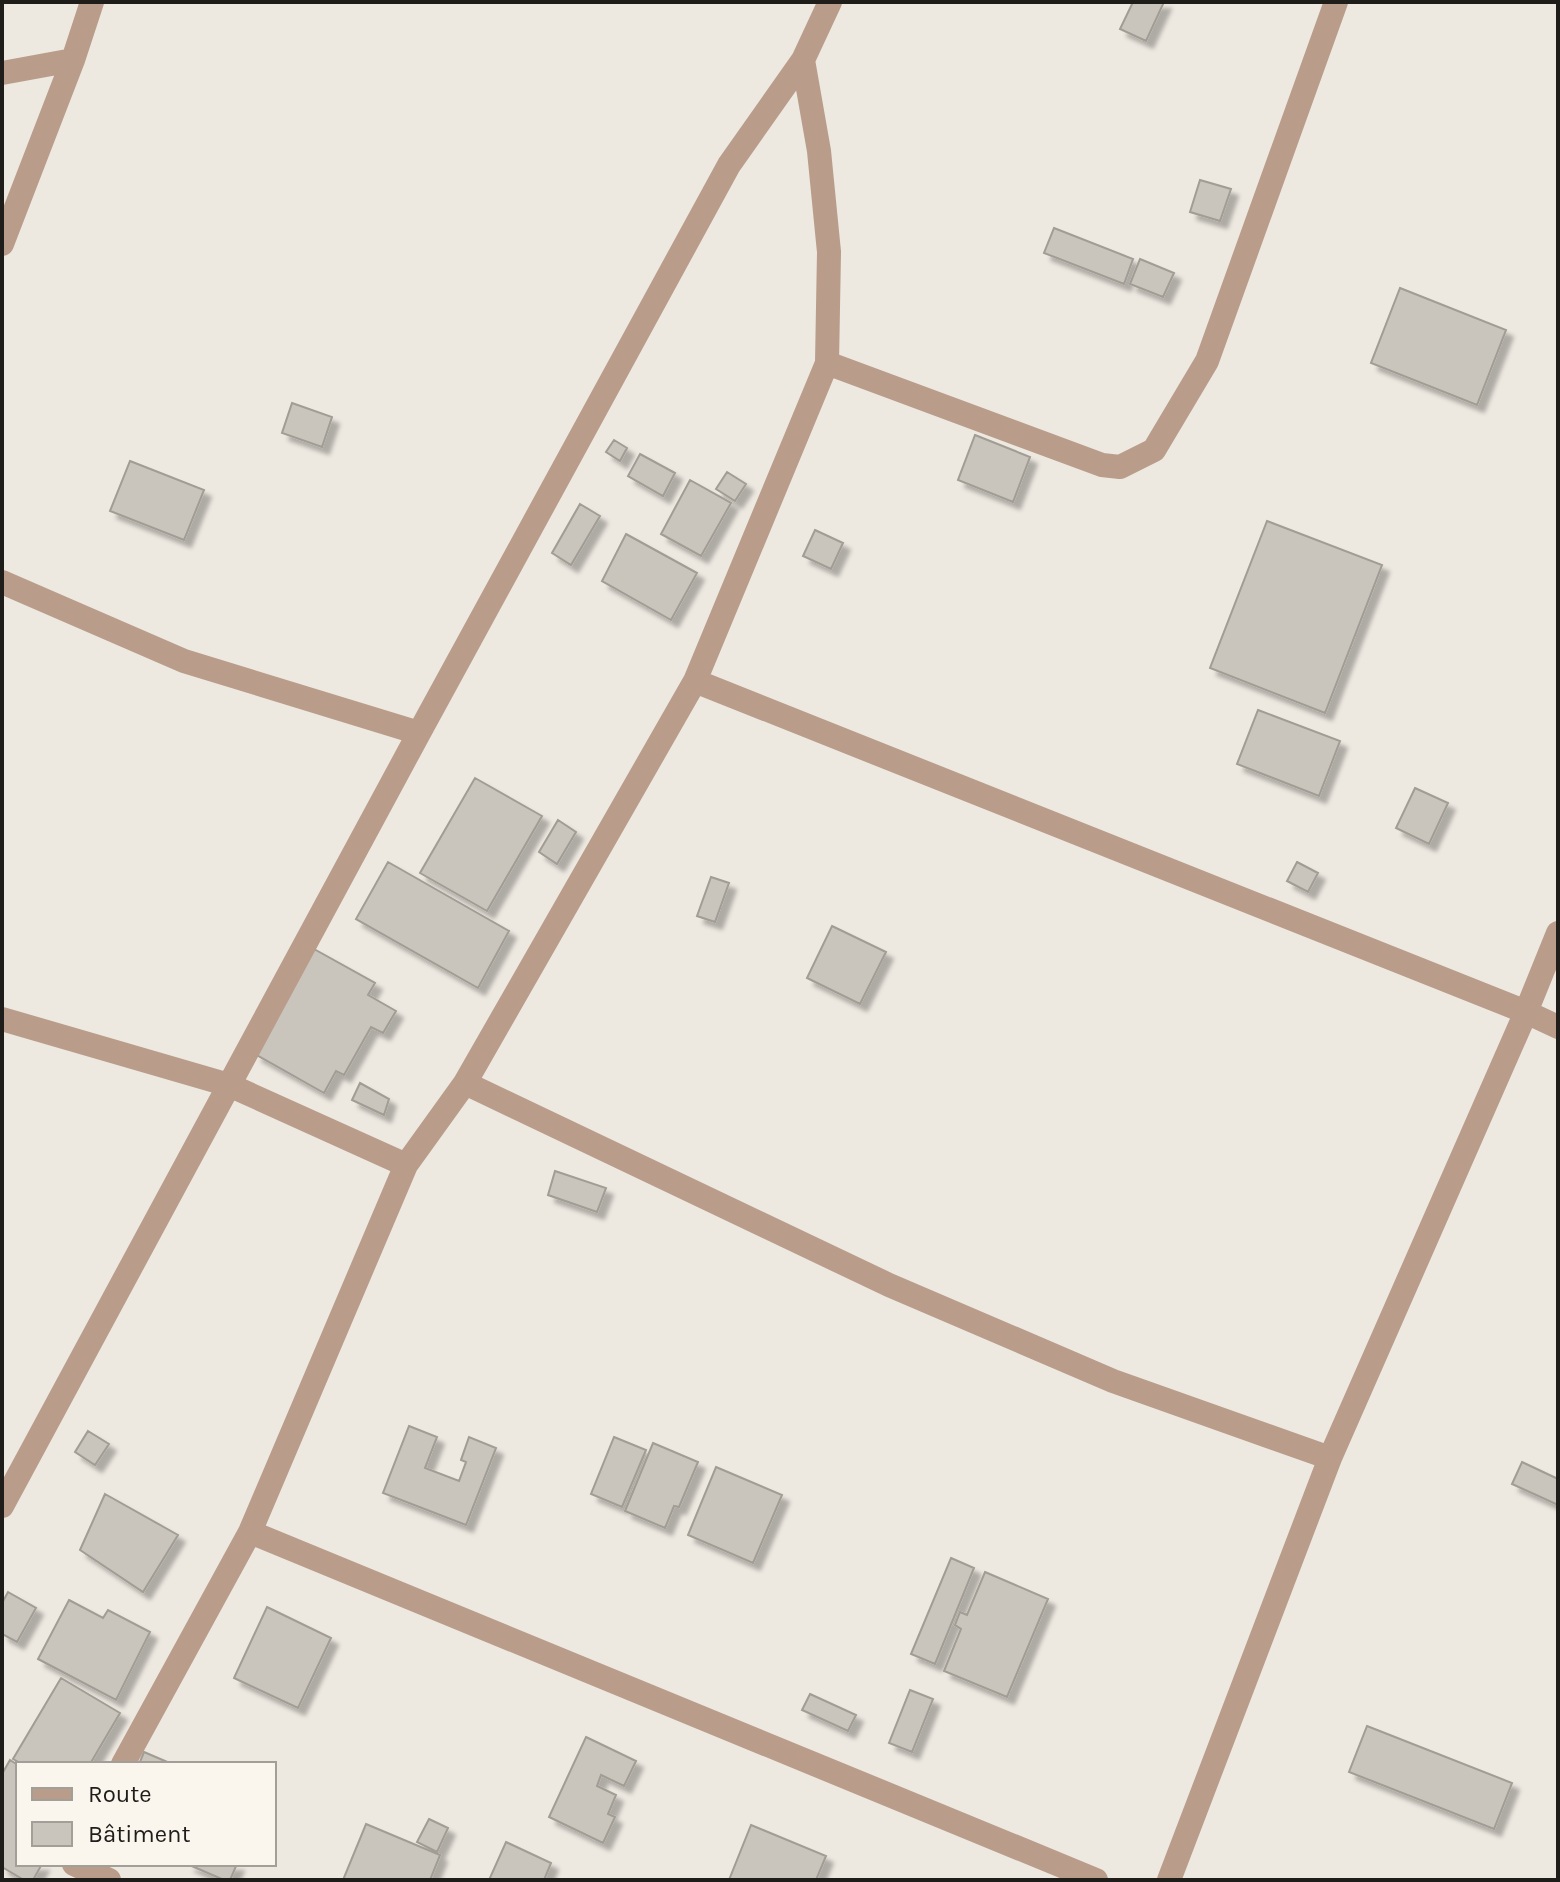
<svg xmlns="http://www.w3.org/2000/svg" width="1560" height="1882" font-family="Karla,sans-serif">
<style>
.building{fill:#c9c4bc;stroke:#a19c94;stroke-width:2;filter:url(#shadow)}
.lines{fill:none;stroke-linecap:round;stroke-linejoin:round}
.minor{stroke:#b99c89;stroke-width:24}
</style>
<defs>
<filter id="shadow"><feDropShadow dx="7" dy="7" stdDeviation="2" flood-color="#0004"/></filter>
</defs>
<rect width="100%" height="100%" fill="#ede8e0"/>
<path class="building" d="M1133 2H1164L1146 41 1120 29Z
M1200 180 1231 189 1220 221 1190 212Z
M1054 228 1133 259 1124 284 1044 253Z
M1140 259 1174 273 1163 297 1130 284Z
M1400 288 1506 330 1477 405 1371 363Z
M292 403 332 417 322 447 282 433Z
M975 435 1030 457 1013 502 958 480Z
M614 440 627 448 620 461 606 452Z
M640 454 675 473 663 496 628 476Z
M130 461 204 490 184 540 110 511Z
M727 472 746 484 735 501 716 489Z
M690 480 731 503 701 556 661 534Z
M580 504 600 516 571 565 552 553Z
M1267 521 1382 565 1325 713 1210 668Z
M815 530 843 543 831 569 803 556Z
M626 534 697 573 671 620 602 581Z
M1258 710 1340 741 1319 796 1237 764Z
M475 778 542 816 487 911 420 873Z
M1415 788 1448 803 1429 844 1396 828Z
M558 820 576 832 557 864 539 852Z
M388 862 509 931 478 988 356 919Z
M1297 862 1318 873 1308 892 1287 881Z
M711 877 729 883 715 922 697 916Z
M832 926 886 952 860 1004 807 978Z
M314 949 375 983 368 995 396 1011 383 1033 371 1027 344 1075 336 1071 324 1093 255 1054Z
M360 1083 389 1099 384 1115 352 1100Z
M555 1171 606 1188 597 1212 548 1195Z
M409 1426 437 1437 425 1468 459 1481 466 1462 461 1460 469 1437 496 1448 466 1525 383 1493Z
M88 1431 109 1444 95 1465 75 1452Z
M614 1437 646 1450 622 1507 591 1494Z
M653 1443 698 1462 679 1507 674 1506 665 1528 625 1511Z
M1522 1462 1558 1479V1505L1512 1484Z
M716 1467 782 1495 753 1563 688 1535Z
M105 1494 178 1535 143 1592 80 1550Z
M951 1558 974 1568 935 1664 911 1654Z
M985 1572 1048 1599 1007 1697 944 1671 961 1629 955 1625 960 1612 967 1615Z
M8 1592 36 1608 17 1642 2 1634V1603Z
M69 1600 103 1618 108 1610 150 1632 116 1700 38 1659Z
M267 1607 331 1638 298 1708 234 1678Z
M61 1678 120 1713 90 1764H22L13 1759Z
M910 1690 933 1699 912 1752 889 1743Z
M810 1694 856 1715 848 1731 802 1710Z
M1367 1726 1512 1783 1494 1829 1349 1772Z
M586 1737 636 1761 624 1786 601 1775 597 1786 616 1795 608 1814 615 1817 603 1843 549 1817Z
M144 1752 172 1764H139Z
M10 1760 18 1765V1864H42L33 1880H24L2 1867V1774Z
M429 1819 448 1828 437 1852 417 1842Z
M366 1824 440 1855 430 1880H343Z
M751 1825 826 1856 816 1880H729Z
M506 1842 551 1863 544 1880H489Z
M187 1864H237L230 1880H224Z"/>
<g class="lines">
<path class="minor" d="M2 73 73 60
M2 244 73 60 92 2
M827 363 1102 465 1120 467 1154 450 1207 361 1336 2
M2 582 184 661 419 733
M695 681 1526 1012 1558 1027
M2 1019 229 1085 406 1165
M465 1083 889 1285 1113 1381 1330 1458
M2 1506 419 733 729 165 803 60 830 2
M250 1532 1096 1880
M123 1764 250 1532 406 1165 465 1083 695 681 827 363 829 252 819 151 803 60
M74 1864 109 1880
M1169 1880 1330 1458 1526 1012 1558 933"/>
</g>
<rect width="1560" height="1882" fill="none" stroke="#1f1d1a" stroke-width="8"/>
<rect x="16" y="1762" width="260" height="104" fill="#faf5ed" stroke="#a29f99" stroke-width="2"/>
<rect x="32" y="1788" width="40" height="12" fill="#b99c89" stroke="#a29f99" stroke-width="2"/>
<text x="88" y="1802" font-size="24" fill="#1f1d1a">Route</text>
<rect x="32" y="1822" width="40" height="24" fill="#c9c4bc" stroke="#a29f99" stroke-width="2"/>
<text x="88" y="1842" font-size="24" fill="#1f1d1a">Bâtiment</text>
</svg>
